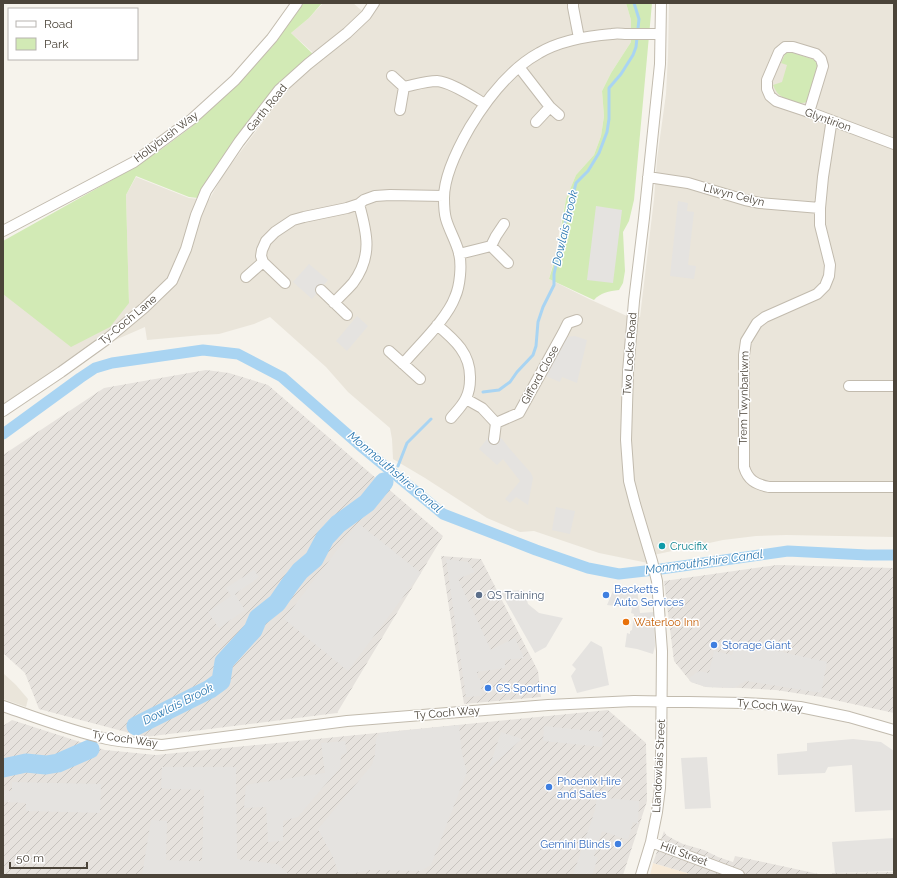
<svg xmlns="http://www.w3.org/2000/svg" width="897" height="878" font-family="Raleway,sans-serif">
<style>
.residential{fill:#eae5da}
.commercial{fill:#f7ead8}
.industrial{fill:url(#industrial-furrows)}
.green{fill:#d2eab5}
.parking{fill:#e5e3e0}
.lines{fill:none;stroke-linecap:round;stroke-linejoin:round}
.stream{stroke:#a9d4f2;stroke-width:3}
.canal{stroke:#a9d4f2;stroke-width:11}
.river{stroke:#a9d4f2;stroke-width:19}
.minor-casing{stroke:#c2bbae;stroke-width:12}
.minor{stroke:#fff;stroke-width:10}
.culture-dot{fill:#0f9aa8;stroke:#fff;stroke-width:1.5}
.service-dot{fill:#5c6f8a;stroke:#fff;stroke-width:1.5}
.shop-dot{fill:#3f7fe0;stroke:#fff;stroke-width:1.5}
.food-dot{fill:#e8710a;stroke:#fff;stroke-width:1.5}
.labels{text-anchor:middle;dominant-baseline:central;stroke-width:3;stroke-linejoin:round;paint-order:stroke}
.street-label{font-size:11px;fill:#4b4439;stroke:#fff}
.culture-label{font-size:11px;fill:#0d838f;stroke:#fff;text-anchor:start}
.shop-label{font-size:11px;fill:#366cbe;stroke:#fff;text-anchor:start}
.service-label{font-size:11px;fill:#4e5e75;stroke:#fff;text-anchor:start}
.food-label{font-size:11px;fill:#c56008;stroke:#fff;text-anchor:start}
.water-label{font-size:12px;font-style:italic;fill:#2e7ab2;stroke:#fff}
</style>
<defs>
<pattern id="industrial-furrows" width="10" height="10" patternUnits="userSpaceOnUse"><rect width="10" height="10" fill="#e6e2dd"/><path d="M-1 1l2-2M0 10L10 0M9 11l2-2" fill="none" stroke="#c7c3be"/></pattern>
</defs>
<rect width="100%" height="100%" fill="#f6f3ec"/>
<path class="residential" d="M323 3H353L368 16 377 3H626L631 20V42L611 73 602 91 604 116 601 136 594 155 576 175 566 199 559 233 557 249 549 279 589 299 627 316 640 317 654 199 657 159 666 94 668 55 669 3H894V537L786 535 756 536 723 540 658 554 646 557 648 563 599 553 534 531 520 532 487 518 425 478 393 459 392 439 390 428 348 392 326 367 270 317 254 324 219 334 202 335 147 340 145 327 74 358 3 407V294L129 303 126 195 136 177 189 198 209 200 223 175 271 111 294 82 320 59 291 33 309 18Z
M3 673 16 685 28 699 26 707 3 699Z"/>
<path class="commercial" d="M653 863 694 875H696H650Z"/>
<path class="industrial" d="M206 370 229 373 268 385 443 536 337 713 145 737 39 709 25 673 3 653V455L104 388Z
M441 556 481 559 538 671 541 697 464 704Z
M777 565 894 568V713L821 697 776 690 740 688 706 687 691 682 674 661 664 581Z
M608 710 646 743 647 801 623 875H3V726L12 720 105 750 156 755Z
M664 831 666 835 673 839 683 844 704 850 718 857 733 862 735 856 823 875H694L653 863Z
M894 872V875H832V873Z"/>
<path class="green" d="M304 3H322L309 18 291 33 314 55 248 134 207 199 189 197 136 176 126 195 129 303 110 327 71 347 3 294V241L128 171 159 151 190 128 224 97 244 77 272 47Z
M626 3H652L634 200 629 221 623 232 625 271 623 283 619 290C609 291 600 293 594 300L549 279 558 249 560 233 566 199 576 175 594 155 601 136 604 116 602 91 611 73 631 42V20Z
M788 52 793 53 815 60 819 66 807 102C799 105 788 101 781 96 777 94 775 89 773 85L782 82 787 65 781 63 785 54Z"/>
<path class="parking" d="M678 201 688 203 687 211 694 212 688 265 696 266 694 279 670 276Z
M596 206 622 210 613 283 587 280Z
M309 264 328 280 312 299 293 282Z
M357 316 368 326 347 351 336 341Z
M575 336 587 340 577 383 562 377 560 382 543 375 564 340 567 337Z
M492 433 495 434 502 439 509 448 531 473 533 478 528 505 516 497 510 503 505 499 520 481 503 459 497 465 479 449Z
M556 507 575 511 570 534 552 530Z
M358 523 421 573 348 671 284 619Z
M446 559 468 562 475 572 458 579 491 650 515 638 524 658 505 660V668L477 672 478 678H480L482 696 466 697Z
M254 570 259 577 235 594 245 610 219 628 208 612 231 596 226 588Z
M637 589 640 613 654 612 655 646 653 654 637 649 625 647 627 633 630 634V631L632 630 634 614 631 613 632 608 607 605 613 591Z
M524 590 528 604 539 613 563 618 546 647 535 653 500 591Z
M591 641 602 647 609 685 577 693 571 676 576 669 572 665Z
M735 643 754 649 755 646 827 662 821 693 746 681 734 688 706 687 691 682 689 678 699 671 709 673 714 651 732 655Z
M459 725 462 754 467 772 431 865 421 871 369 870 346 875H339L333 857 318 829 372 765 375 754 376 739 380 733Z
M544 726 603 732 602 747 543 741Z
M501 732 522 739 489 768Z
M853 739 881 742 894 751V810L855 812 852 765 828 767 825 773 778 775 777 754 807 751V743Z
M345 741 347 753 341 755 340 768 312 800 298 817 283 821V841L268 842 266 807 244 808 246 786 251 784 325 773 321 743Z
M707 757 711 808 685 809 681 758Z
M162 767H236L237 859 277 864 290 875H142L151 820 167 821 166 860 202 861 204 790 168 789 161 788Z
M12 782 101 784 100 813 26 811V803L3 802V790L12 791Z
M597 797 639 801 638 824 633 822 628 840 602 831 594 856 598 858 592 875H573L595 810Z
M894 838V871L835 873 832 842Z"/>
<g class="lines">
<path class="stream" d="M483 392 499 390 510 382 517 372 533 355 536 346 538 322 543 307 554 285V274L561 243 566 218 572 199 576 183 588 171 599 153 607 132 609 119V88L621 74 633 55 636 47 639 19 634 3
M398 466 407 443 431 419"/>
<path class="canal" d="M3 434 80 378 95 368 112 363 203 350 238 354 282 377 363 448 443 514 536 550 588 568 619 574 654 570 788 551 867 555H894"/>
<path class="river" d="M136 726 210 689 221 681 224 662 253 630 258 618 277 603 290 584 300 571 314 559 325 538 338 524 367 503 384 482
M3 768 26 763 46 765 58 763 90 749"/>
<defs>
<path id="minor" d="M573 3V7L579 38
M519 67 550 107 536 122
M392 76 404 87 400 110
M404 87C414 85 426 81 437 81 451 82 473 97 485 104
M550 107 559 115
M809 112 823 66 821 59 816 54 793 47H785L779 52 767 80V89L770 96 776 101 809 112 894 144
M833 122 831 125 823 177 820 208V225L830 265 829 276 825 286 817 294 765 317 757 323 746 341 744 355V467C748 480 755 484 769 487H894
M648 177 688 183 745 200 760 203 820 208
M3 231 134 162 192 119 235 80 272 38 297 3
M491 246 508 263
M459 254 491 246 496 236 504 224
M246 277 263 262
M285 283 263 262 261 256 262 250 266 241 275 232 293 220 304 217 347 208 359 204 364 200 375 196 390 195 444 196
M321 290 347 315
M334 303C340 296 347 290 353 283 373 256 367 233 359 204
M437 325C455 340 471 354 470 379 470 385 469 392 466 398 463 405 456 412 451 418
M389 351 420 379
M403 364C418 346 447 319 455 297 460 286 462 265 459 253 456 241 449 230 446 219 444 212 444 204 444 198 444 176 459 146 470 127 487 99 510 69 539 53 561 40 587 36 612 34 617 33 622 34 627 34 638 34 649 34 660 34
M849 386H894
M466 399 482 408 496 423
M3 411 61 372 107 339 144 308 172 281 186 249 196 215 206 191 239 142 279 90 308 64 347 33 366 15 374 3
M494 439 496 423 519 413 563 333 568 323 577 320
M3 706C37 718 71 731 107 739 125 743 144 743 162 745L347 721 548 705 634 701 744 703 780 705 800 707 849 717 894 730
M651 842 739 875
M641 875 651 842 657 812 660 788 661 761 662 651 657 581 652 561 635 504 629 481 626 440 628 372 634 301 644 218 660 64 661 3"/>
</defs>
<use href="#minor" class="minor-casing"/>
<use href="#minor" class="minor"/>
</g>
<circle class="culture-dot" cx="662" cy="546" r="4"/>
<circle class="service-dot" cx="479" cy="595" r="4"/>
<g class="shop-dot">
<circle cx="606" cy="595" r="4"/>
<circle cx="714" cy="645" r="4"/>
<circle cx="488" cy="688" r="4"/>
<circle cx="549" cy="787" r="4"/>
<circle cx="618" cy="844" r="4"/>
</g>
<circle class="food-dot" cx="626" cy="622" r="4"/>
<g class="labels">
<g class="street-label">
<text transform="translate(267 108) rotate(-51)">Garth Road</text>
<text transform="translate(828 120) rotate(20)">Glyntirion</text>
<text transform="translate(166 137) rotate(-37)">Hollybush Way</text>
<text transform="translate(734 195) rotate(14)">Llwyn Celyn</text>
<text transform="translate(128 320) rotate(-40)">Ty-Coch Lane</text>
<text transform="translate(630 354) rotate(-86)">Two Locks Road</text>
<text transform="translate(540 375) rotate(-61)">Gifford Close</text>
<text transform="translate(744 398) rotate(-89)">Trem Twynbarlwm</text>
<text transform="translate(770 706) rotate(5)">Ty Coch Way</text>
<text transform="translate(447 713) rotate(-5)">Ty Coch Way</text>
<text transform="translate(125 739) rotate(8)">Ty Coch Way</text>
<text transform="translate(659 766) rotate(-87)">Llandowlais Street</text>
<text transform="translate(684 854) rotate(20)">Hill Street</text>
</g>
<g class="culture-label">
<text x="670" y="546">Crucifix</text>
</g>
<g class="shop-label">
<text x="614" y="589">Becketts<tspan x="614" dy="13">Auto Services</tspan></text>
<text x="722" y="645">Storage Giant</text>
<text x="496" y="688">CS Sporting</text>
<text x="557" y="781">Phoenix Hire<tspan x="557" dy="13">and Sales</tspan></text>
<text x="610" y="844" text-anchor="end">Gemini Blinds</text>
</g>
<g class="service-label">
<text x="487" y="595">QS Training</text>
</g>
<g class="food-label">
<text x="634" y="622">Waterloo Inn</text>
</g>
<g class="water-label">
<text transform="translate(565 228) rotate(-77)">Dowlais Brook</text>
<text transform="translate(395 472) rotate(40)">Monmouthshire Canal</text>
<text transform="translate(704 562) rotate(-8)">Monmouthshire Canal</text>
<text transform="translate(178 704) rotate(-27)">Dowlais Brook</text>
</g>
</g>
<rect width="897" height="878" fill="none" stroke="#4b4439" stroke-width="8"/>
<rect x="8" y="8" width="130" height="52" fill="#ffffff" stroke="#b7b4b0"/>
<rect x="16" y="21" width="20" height="6" fill="#ffffff" stroke="#b7b4b0"/>
<text x="44" y="28" font-size="12" fill="#4b4439">Road</text>
<rect x="16" y="38" width="20" height="12" fill="#d2eab5" stroke="#b7b4b0"/>
<text x="44" y="48" font-size="12" fill="#4b4439">Park</text>
<path d="M10 862v6h77v-6" fill="none" stroke="#4b4439" stroke-width="2"/>
<text x="16" y="862" font-size="12" fill="#4b4439" stroke="#ffffff" stroke-width="3" paint-order="stroke">50 m</text>
</svg>
